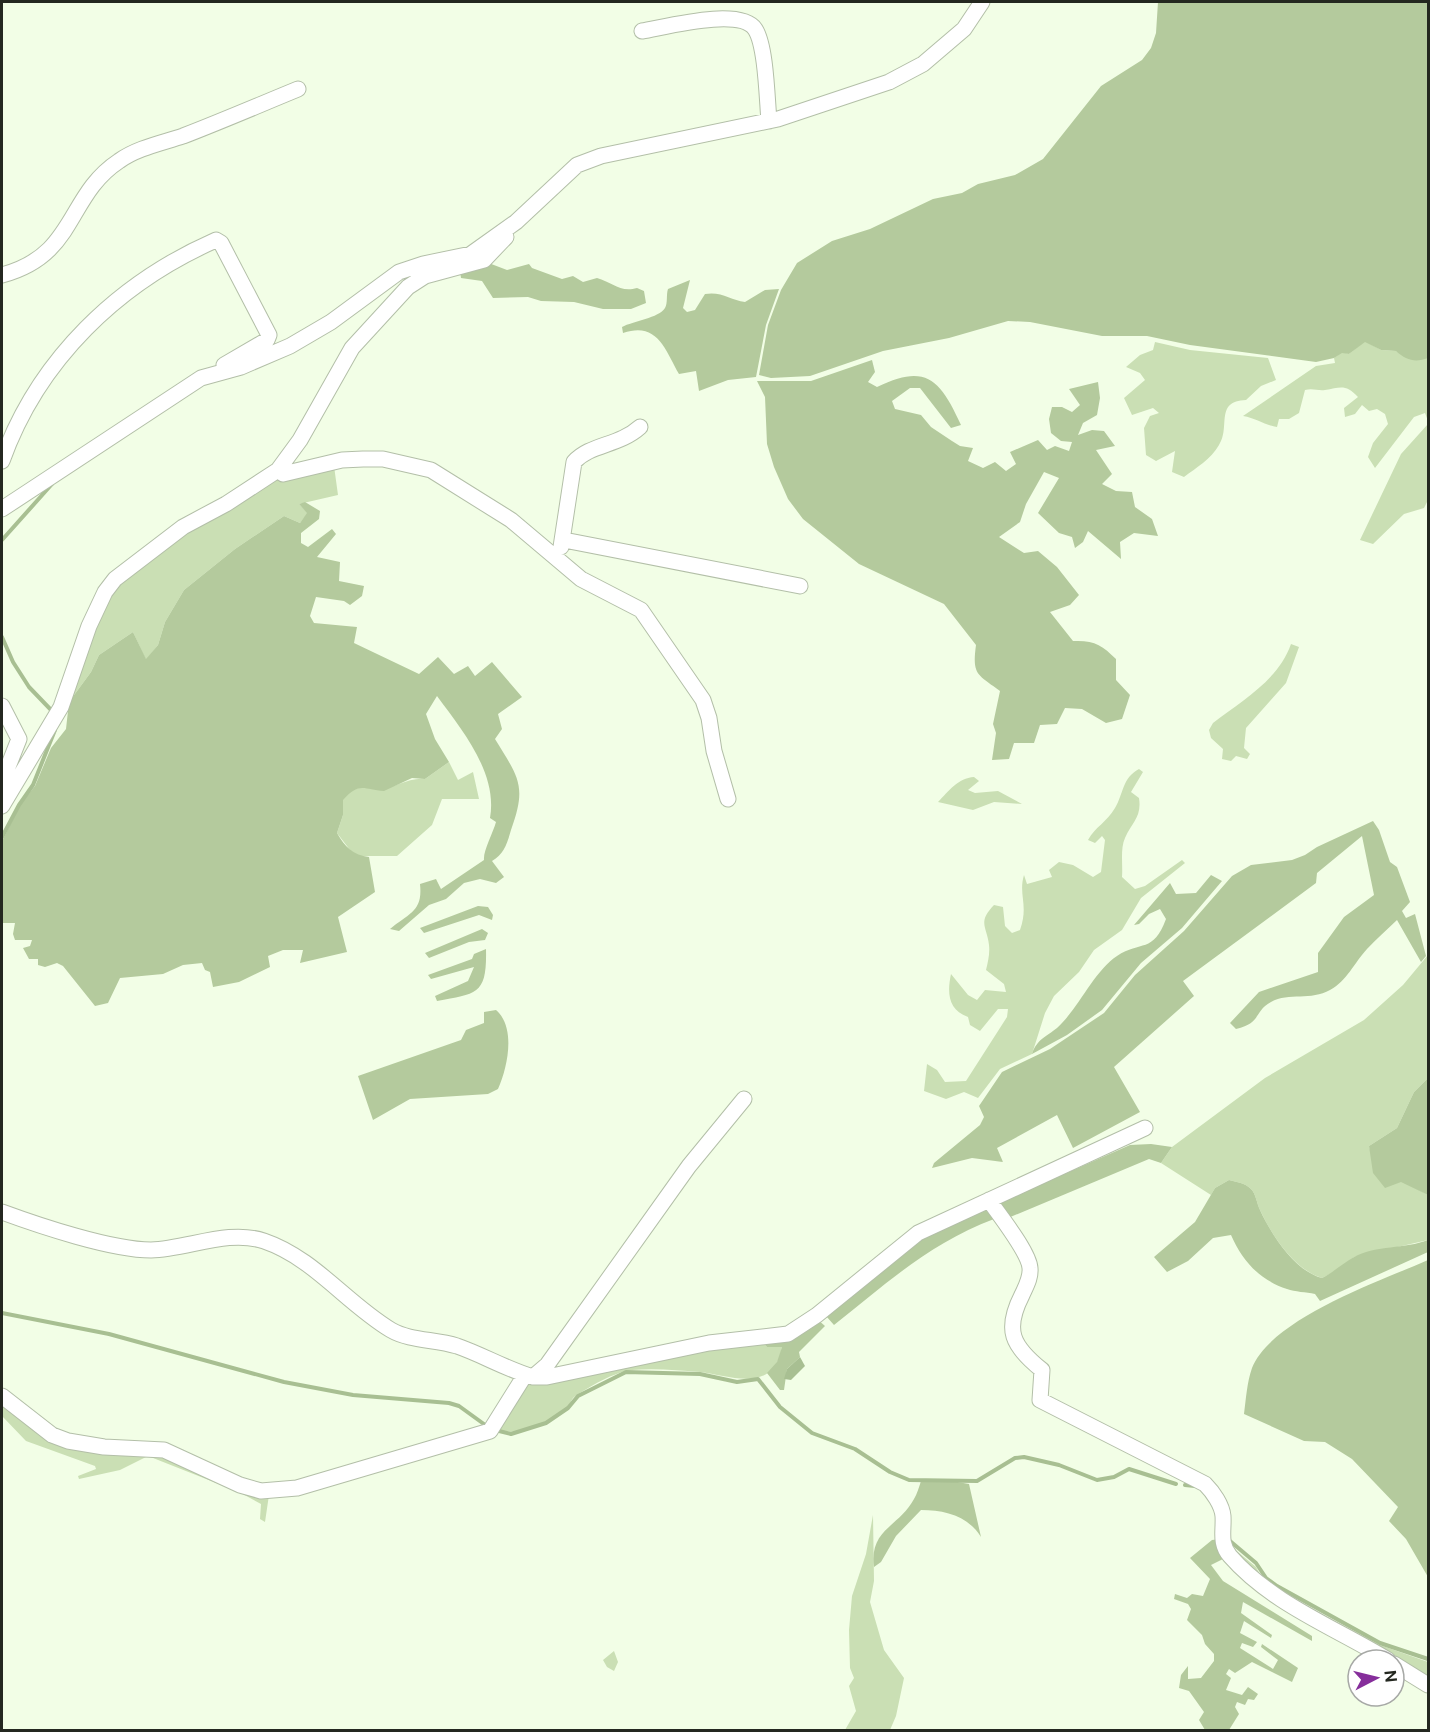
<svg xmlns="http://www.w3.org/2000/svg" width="1430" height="1732" font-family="'Public Sans',sans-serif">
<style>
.green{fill:#cadfb4}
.forest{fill:#b4ca9d}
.water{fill:#a8bf92}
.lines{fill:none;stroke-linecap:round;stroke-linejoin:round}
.stream{stroke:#a8bf92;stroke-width:4}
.street-casing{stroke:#b3bfa8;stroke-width:17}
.street{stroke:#fff;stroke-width:15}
</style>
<rect width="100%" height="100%" fill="#f2fee6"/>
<path class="green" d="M1365 341 1381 350 1396 351 1428 358V421L1425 413 1414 417 1375 468 1368 457 1373 443 1388 424 1385 414 1377 409 1369 411 1362 405 1355 414 1345 417 1344 408 1358 397C1346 384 1341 387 1325 390 1318 391 1313 388 1305 390L1299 413 1289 419H1279L1277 427C1264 425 1256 418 1243 416L1316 366 1335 363 1334 358 1342 352 1349 354Z
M1155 342 1190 350 1268 358 1276 380 1261 386 1246 400C1214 401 1231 427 1219 445 1211 459 1196 468 1184 477L1172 472 1175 451 1156 461 1146 455 1144 428 1150 416 1159 413 1153 408 1132 415 1124 398 1145 380 1140 373 1126 367 1140 355 1153 350Z
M1428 424V500L1424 508 1404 514 1373 544 1360 540 1401 454Z
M334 466 338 495 299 504 308 513 300 523 284 516 235 549 184 590 165 622 158 645 146 660 133 632 99 655 91 672 69 702 72 689 109 592 149 553 279 478Z
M1291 644 1299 647 1286 683 1246 728 1244 748 1250 754 1247 759 1236 756 1231 761 1222 759 1223 749 1211 738 1209 730 1213 723C1241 701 1278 681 1291 644Z
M449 762 458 780 473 772 479 799H442L432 825 397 856H358L350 850 337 833 343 815V799L351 790 365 786C387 796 403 777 425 779Z
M1139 769 1143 772 1131 792 1139 798C1142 817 1132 822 1125 838 1120 849 1123 865 1122 877L1135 889 1145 886 1182 860 1185 863 1141 898 1122 930 1094 950 1079 972 1054 996 1045 1013 1032 1054 1000 1069 978 1098 964 1092 946 1099 924 1091 927 1064 937 1070 945 1082 966 1081 1007 1017 1008 1009H998L980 1031 970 1025 968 1017C948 1010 947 993 951 974L968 995 977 1000 985 990 1006 992 1004 984 986 970C988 962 990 953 989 945 987 926 977 923 994 905L1003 907 1005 926 1012 933 1020 930C1029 905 1018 895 1024 875L1027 884 1052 877 1049 870 1059 862 1073 865 1093 877 1101 872 1105 840 1102 836 1095 843 1088 840C1095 827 1107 822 1115 808 1124 793 1122 778 1139 769Z
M974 777 979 781 968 790 975 793 998 791 1022 804 994 802 973 810 938 802C949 791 958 778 974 777Z
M1428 955V1078L1414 1092 1397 1128 1369 1146C1374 1172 1408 1183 1428 1195V1240L1354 1257 1338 1270 1322 1278C1295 1270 1272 1236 1260 1210 1257 1204 1256 1194 1251 1189 1245 1183 1237 1182 1229 1180L1215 1188 1211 1195 1161 1163 1172 1147 1265 1078 1364 1020 1403 985Z
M761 1341 767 1347H782C774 1394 731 1376 700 1372 678 1370 653 1368 632 1370 616 1371 587 1388 574 1397 571 1400 570 1405 566 1408 550 1424 517 1438 495 1429L527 1383Z
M2 1402 45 1435 160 1452 269 1495 265 1522 260 1519 261 1504 239 1492 148 1456 120 1470 79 1479 78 1476 96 1469 95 1466 26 1441 2 1416Z
M873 1515 874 1581 870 1602 884 1650 904 1678 896 1716 890 1730H845L856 1711 849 1686 854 1678 850 1668 849 1630 852 1596 866 1554Z
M1233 1548 1256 1567 1262 1578 1302 1604 1380 1645 1428 1662V1682L1266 1587Z
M614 1651 618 1662 614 1671 607 1667 603 1660Z"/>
<path class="forest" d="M1158 2H1428V358C1415 363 1406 360 1396 351L1381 350 1365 342 1349 354 1342 353 1334 358 1316 362 1190 345 1147 336H1102L1030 322 1008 321 949 338 883 351 810 376 771 378 759 375 768 325 781 290 797 263 832 241 870 229 933 199 962 193 978 184 1015 175 1043 159 1101 86 1142 60 1151 48 1156 33Z
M486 262 507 270 529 264 532 268 562 279 573 276 583 282 597 278C612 282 620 293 637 288L644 291 646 303 631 309H603L574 302 541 301 528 297 493 298 482 281 461 278 460 271Z
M690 280 683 308 687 312 695 310 705 294C721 291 731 300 745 302L765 290 779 289 766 325 756 377 728 380 699 391 696 371 679 374C665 349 657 321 623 333L622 327C633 321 659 318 665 308 668 303 666 295 668 289Z
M872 360 875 372 868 382 877 387C926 363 940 379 961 425L951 428 920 388H910L892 401 895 409 921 415 931 427 952 441 960 446 973 448 968 461 983 468 995 462 1006 471 1016 464 1010 452 1038 440 1047 450 1055 446 1069 451 1072 442 1061 441 1051 433 1049 419 1052 407H1062L1072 412 1080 405 1069 389 1098 382 1100 398 1097 415 1083 423 1078 435 1092 430 1104 431 1115 446 1096 450 1112 474 1102 484 1116 491 1132 492 1135 507 1152 519 1158 536 1134 533 1120 542 1121 559 1088 531 1083 542 1075 548 1072 537 1059 533 1038 513 1059 478 1044 472 1026 504 1020 522 999 537 1024 553 1038 551 1057 567 1079 595 1070 605 1050 612 1073 641C1094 640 1102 645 1116 659V680L1130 695 1122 719 1106 723 1082 709 1065 708 1057 724 1040 725 1034 743H1014L1009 759 992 760 996 733 993 724 1000 691C977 674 972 675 976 645L944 604 859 564 803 519 788 499 774 467 767 444 765 397 757 381H811Z
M305 502 320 511 319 519 301 533V543L308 547 332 529 336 534 317 557 340 562 339 581 364 586 362 596 350 605 344 601 316 597 310 616 314 623 357 627 354 643 419 674 438 657 454 674 468 666 475 676 492 662 522 697 498 714 502 729 495 739C519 778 527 786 511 830 507 844 504 854 492 861L504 877 496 883 480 879 464 883 446 899 429 905 399 931 390 929C409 913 423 912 420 884L436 879 441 889 484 860C483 851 493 833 496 822L490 818C498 773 462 730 437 696L426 714 435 739 449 762 425 779 412 778 384 791C364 790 360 781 343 800V815L337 833C345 847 353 855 369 857L375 892 338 917 347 952 300 963 303 950H283L268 956 270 967 239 982 213 987 210 972 205 970 202 963 183 965 163 974 120 978 108 1003 95 1006 63 966 57 963 45 967 38 965V959H29L23 948 30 946 32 940H15L13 934 15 923H2V841L20 805 35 786 51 748 66 729 69 702 91 672 99 655 133 632 146 659 158 645 165 622 184 590 235 549 284 516 300 523 307 513 299 504Z
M1373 821 1379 830 1390 862 1397 867 1410 902 1402 911 1406 918 1415 914 1426 956 1421 962 1397 920C1387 930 1376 939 1367 949 1354 963 1347 981 1330 990 1311 1001 1289 992 1271 1002 1253 1012 1262 1023 1236 1029L1230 1023 1259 992 1318 972V953L1344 917 1374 895 1362 836 1317 873 1316 883 1183 981 1194 996 1114 1067 1140 1112 1073 1148 1057 1115 997 1148 1003 1162 972 1158 932 1168 934 1163 980 1125 984 1117 979 1106 1002 1072 1050 1049 1104 1013 1135 975 1184 931 1232 876 1251 865 1292 860 1305 855 1317 847Z
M1211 875 1222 881 1182 928 1141 963 1102 1010 1067 1035 1032 1054C1037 1039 1046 1037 1057 1028 1079 1008 1094 971 1117 956 1141 940 1153 954 1166 919L1160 909 1149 914 1139 924 1134 925 1170 883 1176 894 1196 893Z
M478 906 488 907 493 915 492 920 479 915 424 933 420 928Z
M482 929 488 933 485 940 469 942 429 958 425 953Z
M486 949C487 994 478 994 437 1001L435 996 468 981 474 967 431 979 428 975 472 959 474 954Z
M496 1010C516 1027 508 1067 498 1089L488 1094 410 1099 373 1120 358 1076 461 1040 466 1030 484 1023V1012Z
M1428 1078V1195L1401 1182 1385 1188 1373 1173 1369 1146 1397 1128 1414 1092Z
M1151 1144 1172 1147 1161 1163 1149 1159 1008 1218 994 1205 1130 1145Z
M1229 1180C1237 1182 1245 1183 1251 1189 1256 1194 1257 1204 1260 1210 1272 1236 1295 1271 1322 1278 1334 1272 1343 1263 1354 1257 1376 1245 1405 1249 1428 1240V1252L1320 1301 1315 1294C1306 1292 1295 1292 1287 1289 1259 1280 1242 1260 1231 1235L1213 1238 1188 1261 1167 1272 1154 1257 1195 1222 1215 1188Z
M983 1207 994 1219C930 1243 887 1283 834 1325L826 1316 912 1244Z
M1428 1260V1577L1406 1539 1389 1521 1398 1507 1352 1459 1325 1442 1304 1441 1244 1414C1246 1399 1247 1382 1252 1368 1272 1318 1381 1281 1428 1260Z
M817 1319 825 1326 799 1352 800 1357 787 1369 784 1390H780L767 1373 777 1362 782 1347H767L761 1341Z
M946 1480 969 1484 981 1537C968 1516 945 1510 921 1510L896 1536 881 1562 874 1567C869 1529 899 1527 914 1499 917 1494 919 1487 921 1481Z
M1220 1539 1227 1557 1211 1565 1223 1581 1312 1636V1641L1243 1602 1241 1613 1272 1635 1271 1638 1244 1621 1240 1633 1257 1642 1253 1647 1242 1643 1240 1648 1273 1669 1278 1660 1261 1647 1262 1644 1298 1668 1292 1682 1252 1662 1235 1673 1229 1669 1226 1674 1231 1678 1226 1690 1242 1695 1248 1687 1258 1694 1254 1700 1248 1699 1245 1705 1237 1702 1235 1707 1239 1714 1229 1730H1205L1199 1720 1204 1712 1189 1691 1179 1688 1181 1675 1188 1666V1679L1201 1678 1214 1661V1654L1205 1644 1202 1635 1187 1620 1191 1609 1188 1604 1174 1599 1175 1594 1187 1598 1192 1594 1203 1596 1210 1579 1190 1558 1212 1540Z"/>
<path class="water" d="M800 1357 805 1366 791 1380 784 1379 787 1369Z"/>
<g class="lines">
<path class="stream" d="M2 540 52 484
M2 637 13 662 29 687 53 712
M2 837 19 805 33 785 55 730
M2 1313 109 1334 284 1382 353 1395 449 1403 459 1406 488 1427
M495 1430 511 1434 546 1423 568 1408 578 1396 626 1372 700 1374 737 1382 758 1379 780 1407 812 1433 855 1449 890 1472 909 1480 977 1481 1015 1458 1024 1457 1059 1465 1097 1480 1114 1477 1129 1469 1176 1484
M1185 1485 1195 1486
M1230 1541 1256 1563 1266 1578 1277 1586 1380 1643 1428 1659"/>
<defs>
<path id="street" d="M642 31C666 27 740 7 755 29 766 45 767 99 769 121
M2 275C77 255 66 196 119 161 137 148 162 143 183 136 222 121 259 105 298 89
M2 461C38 360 118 283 216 240L221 243 269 335 267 340 224 365
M278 470 283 474 342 460 363 459H383L431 470 511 520 581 579 641 610 703 700 709 718 714 751 728 799
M2 509 201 378 241 367 290 346 331 322 399 272 423 264 471 254 516 222 577 165 601 156 778 119 889 82 923 64 964 29 982 2
M564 540 800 586
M561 547 574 462C590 444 619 446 640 427
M2 706 19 739 2 782
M2 806 61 707 89 626 105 592 115 579 183 527 226 504 278 470 300 440 352 348 408 287 425 276 484 260 506 237
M989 1200C999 1215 1029 1252 1030 1268 1031 1278 1026 1286 1022 1295 1004 1330 1012 1346 1042 1370L1040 1400 1205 1484C1213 1492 1222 1505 1223 1516 1224 1531 1219 1543 1230 1556 1272 1604 1334 1627 1388 1660
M2 1212C40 1226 112 1250 151 1250 188 1249 228 1229 264 1241 314 1258 346 1303 391 1330 410 1341 435 1339 457 1346 483 1355 506 1369 533 1377L547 1365 689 1166 744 1099
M533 1377H547L709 1343 788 1334 817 1315 918 1233 1145 1128
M2 1396 52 1435 68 1441 104 1447 164 1450 240 1485 261 1491 297 1488 490 1431 525 1375
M1394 1664 1428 1685"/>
</defs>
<use href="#street" class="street-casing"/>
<use href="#street" class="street"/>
</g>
<rect width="1430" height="1732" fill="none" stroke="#242820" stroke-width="6"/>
<g transform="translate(1376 1678) rotate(83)"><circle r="28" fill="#ffffff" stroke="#a7a9a6" stroke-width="1.5"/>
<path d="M0-4.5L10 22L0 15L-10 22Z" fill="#862e9b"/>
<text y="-9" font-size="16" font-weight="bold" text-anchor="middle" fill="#242820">N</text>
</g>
</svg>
